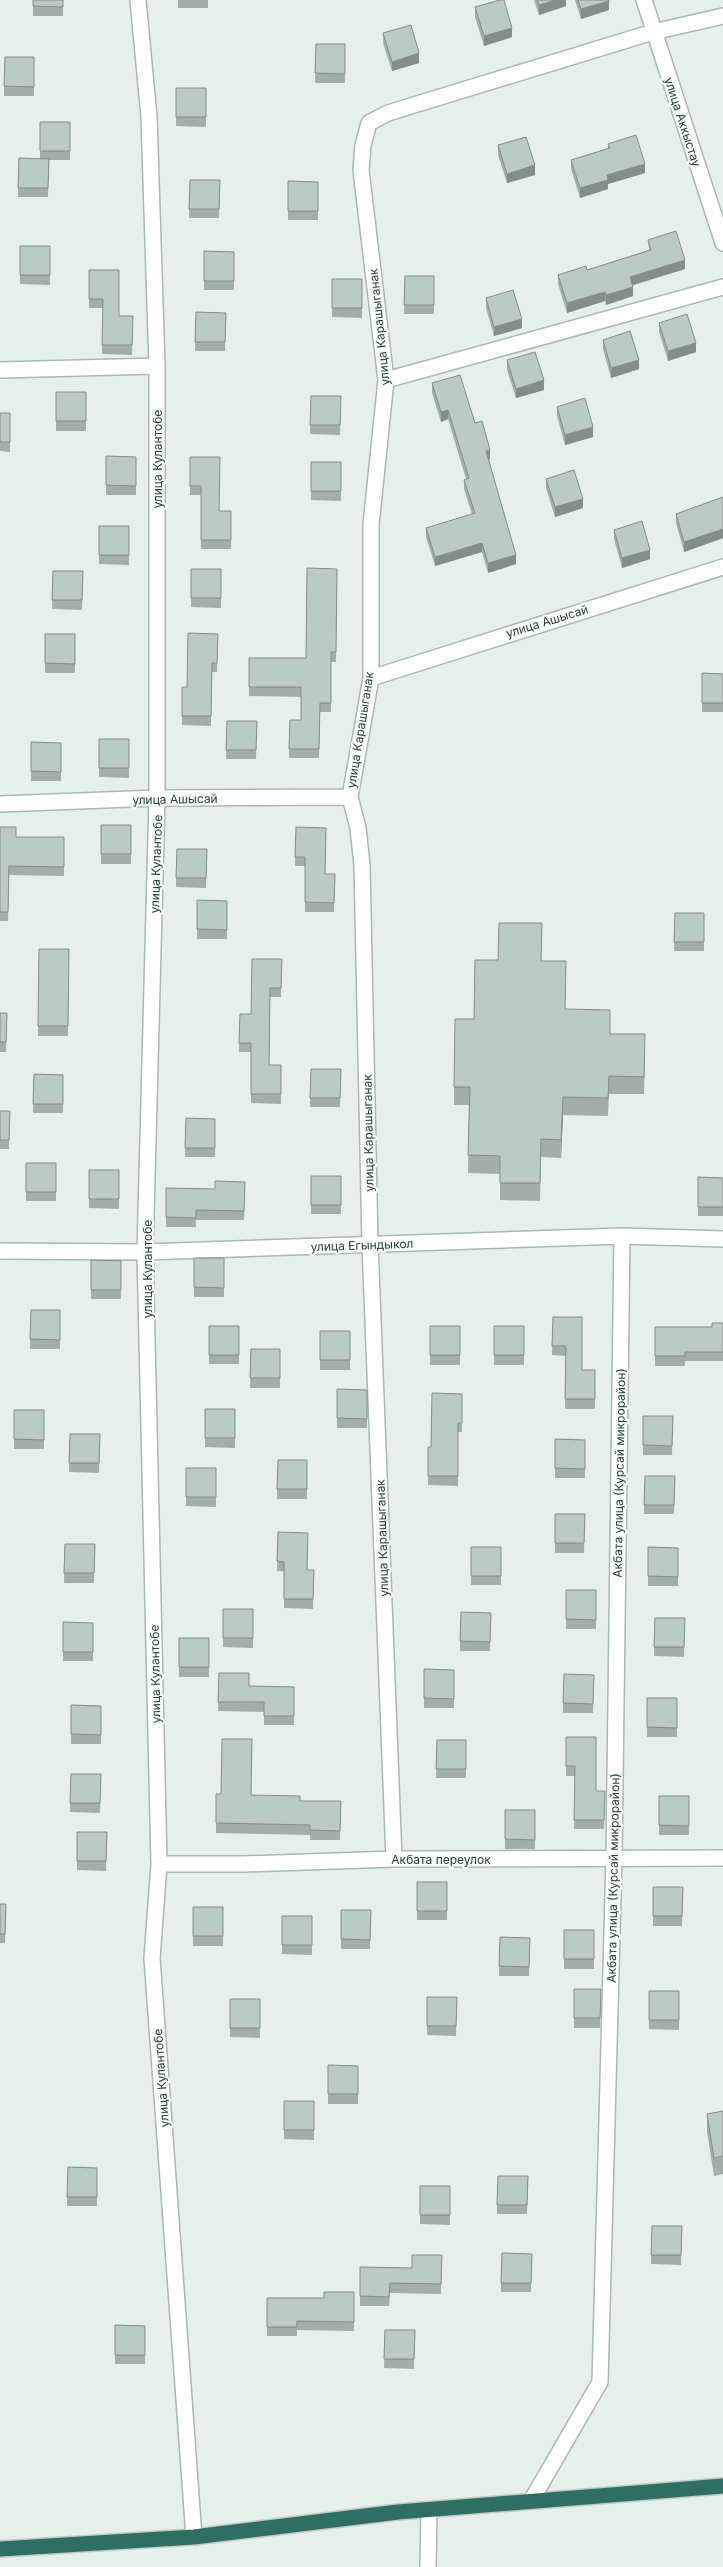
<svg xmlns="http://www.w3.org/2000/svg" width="723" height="2567" font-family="Inter,sans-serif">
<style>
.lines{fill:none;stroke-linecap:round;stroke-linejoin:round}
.minor-casing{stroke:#a8b8b2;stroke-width:18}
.highway-casing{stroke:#c2cac8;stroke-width:18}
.minor{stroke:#fff;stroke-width:15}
.highway{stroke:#2f6f62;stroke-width:15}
.wall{fill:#a1aea9}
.shaded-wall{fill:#838d89}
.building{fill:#bbcac4;stroke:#838d89}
.labels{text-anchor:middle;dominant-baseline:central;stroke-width:4.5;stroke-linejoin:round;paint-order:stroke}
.street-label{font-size:12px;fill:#24423a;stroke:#f7fbf9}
</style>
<rect width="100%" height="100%" fill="#e6efeb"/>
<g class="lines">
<defs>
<path id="minor" d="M138 0 149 117 157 366V798L145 1252 159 1864 152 1958 194 2537
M644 0 723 243
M0 370 157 366
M386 380 723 287
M371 678 723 567
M0 804 157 798 350 797
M0 1251 145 1252 622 1236 723 1239
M394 1859 370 1244 362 865 358 828 350 797 371 678V525L386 380 361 170 363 145 369 123 388 113 653 32 723 16
M159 1864H244L394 1859 723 1858
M531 2501 600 2382 614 1858 622 1236
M428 2567 429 2510"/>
<path id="highway" d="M0 2549 194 2537 398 2512 723 2486"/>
</defs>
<use href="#minor" class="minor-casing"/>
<use href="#highway" class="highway-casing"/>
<use href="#minor" class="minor"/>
<use href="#highway" class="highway"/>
</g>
<path class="wall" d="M63 0V16H33V6Z
M178 0H208V8H178Z
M534 0H566V6L539 15Z
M575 0H609V10L581 19Z
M475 7 512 37 484 46 475 17Z
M383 33 419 63 392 71 383 43Z
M316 44H345V83H315Z
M34 57V96H4V86Z
M176 88H206V127L176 126Z
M40 122H70V160H49L48 197H18V188L40 159Z
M608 144 645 173 608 184V189L580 198 571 169V160L608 148Z
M498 145 535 175 507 183 498 155Z
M190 180H220L219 218H189Z
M288 181 318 182V220H288Z
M648 240 685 269 633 285V296L606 305 605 301 567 313 558 284V275L587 270 649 250Z
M50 246V285L20 284V275Z
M204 251 234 252V290H204Z
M89 270 119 316H133L132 355 102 354 103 308H89Z
M405 276H434V314H404Z
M332 279H362V318L332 317Z
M486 298 522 328 494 336 486 308Z
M196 312 226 313 225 351H195Z
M659 323 696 352 668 361 659 332Z
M603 340 639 369 611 378 603 349Z
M507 360 544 390 516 398 507 370Z
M432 383 475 423 490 459 489 460 516 564 488 573 482 552 435 566 426 537V528L472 514 464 489V480L466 479 448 419 441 422 432 393Z
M56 392H86V431H56Z
M311 396H341L340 435 310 434Z
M557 407 593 437 565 445 557 416Z
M0 413H10V452L0 451Z
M106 456 136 457V495H106Z
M190 457 220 511H231V549H201V495H190Z
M311 462H341V501L311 500Z
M546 479 583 508 555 517 546 488Z
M723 497V538L684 552 676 523V514Z
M99 526H129V565L99 564Z
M614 530 650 559 622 568 614 539Z
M221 569V608L191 607V598Z
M337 569 336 662H331V712H320L319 758H289L290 720H301V697L249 696V658H306Z
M53 571H83L82 610 52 609Z
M75 634V673H45V663Z
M218 634 217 672H212L211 726 182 725V687H187Z
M702 673 723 674V712H702Z
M227 721H257L256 759H226Z
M99 739H129V778L99 777Z
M31 742 61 743V781H31Z
M101 825H131V864H101Z
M0 827 16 837H64V876L9 875 8 921H0Z
M296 827 325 874H335L334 912H305V866H295Z
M207 849 206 888 176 887V878Z
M197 900 227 901V939H197Z
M675 913H704V951H674Z
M39 949H69L68 1036H38Z
M282 959 281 997H270L269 1065H281V1104L251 1103V1052H239V1043L251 1014Z
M541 961 565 1009 645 1052 644 1094H609L608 1116 563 1115 561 1158 541 1157 540 1201 500 1200V1174L468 1173 469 1105H454V1087L474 1019Z
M0 1013H7L6 1052H0Z
M311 1069H341L340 1107H310Z
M34 1074 63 1075V1113H33Z
M0 1111H10L9 1149H0Z
M186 1118 215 1119V1157H185Z
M26 1163H56V1201H26Z
M119 1170V1209L89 1208V1199Z
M311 1176H341V1214H311Z
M698 1177 723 1178V1216H698Z
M245 1182 244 1220H196V1227H166V1188L215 1189Z
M224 1258V1297H194V1287Z
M91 1260 121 1261V1299H91Z
M31 1310H60V1349H30Z
M553 1317 582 1370H595V1409H565L566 1356 552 1355Z
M723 1323V1361H685V1366H655V1327H712Z
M209 1326H239V1364H209Z
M430 1326H460V1365H430Z
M494 1326H524V1365H494Z
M320 1331H350V1370H320Z
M251 1349H280V1388H250Z
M337 1389 367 1390V1428H337Z
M462 1394V1432H458V1486L428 1485V1447H431Z
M205 1409H235V1448L205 1447Z
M14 1410H44V1449H14Z
M643 1416H673L672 1455H643Z
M70 1434H100L99 1473 69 1472Z
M555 1439 585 1440V1478H555Z
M307 1460V1499H277V1489Z
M186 1468H216V1507L186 1506Z
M675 1476 674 1514H644V1505Z
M555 1514H585L584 1553H555Z
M278 1532 307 1570H314L313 1609 284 1608V1571H277Z
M65 1544H95L94 1583H64Z
M471 1547H501V1585H471Z
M648 1547 678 1548V1586H648Z
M566 1590H596V1629H566Z
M223 1609H253V1648L223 1647Z
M491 1613 490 1651H460V1641Z
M655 1618H685L684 1657 654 1656Z
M93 1623V1661H63V1652Z
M179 1638H209V1677H179Z
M424 1669 454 1670V1708H424Z
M219 1673 249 1686 294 1687V1725H264V1712L218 1711Z
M594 1675 593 1713H563V1703Z
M647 1698H677V1737H647Z
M71 1705 101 1706V1744H71Z
M566 1737 596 1791H605L604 1829H574L575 1776H566Z
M437 1740H466V1778H436Z
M71 1774H101L100 1813 70 1812Z
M216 1794 251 1795 300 1801H341L340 1840H310V1835L216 1833Z
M689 1796V1835H659V1825Z
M505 1810H535V1849H505Z
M77 1832H107L106 1871 77 1870Z
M417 1882H447V1920H417Z
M653 1887H683L682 1926H653Z
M0 1904H6L5 1943H0Z
M193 1907H223V1946H193Z
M341 1910H371L370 1949H341Z
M282 1916H312V1955L282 1954Z
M564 1930H594V1969H564Z
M500 1937 530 1938 529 1976H499Z
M574 1989H601L600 2028H574Z
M649 1991H679V2030L649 2029Z
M427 1997H457L456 2036 427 2035Z
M230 1999H260V2038L230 2037Z
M328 2065 358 2066V2104H328Z
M284 2101H314V2140L284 2139Z
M723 2111V2174L714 2176 707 2132V2114Z
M68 2167 97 2168V2206H67Z
M528 2176 527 2214H497V2205Z
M420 2186H450V2225L420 2224Z
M652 2226H682L681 2265 651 2264Z
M532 2254 531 2292H501V2283Z
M442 2255 441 2294 390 2293 389 2306H360V2267L412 2268Z
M354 2292V2331L297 2330V2336H267V2298H324Z
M115 2325 145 2326V2364H115Z
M385 2330H415L414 2369 384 2368Z"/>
<path class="shaded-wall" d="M556 0H566V6L539 15V5Z
M609 1V10L581 19V9Z
M512 28V37L484 46V36Z
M419 53V63L392 71V62Z
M645 164V173L608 184V189L580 198V188L607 175Z
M535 165V175L507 183V174Z
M685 260V269L630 286V277Z
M633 287V296L606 305V295Z
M605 292V301L567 313V303Z
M522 319V328L494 336V327Z
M696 343V352L668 361V351Z
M639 360V369L611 378V368Z
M544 380V390L516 398V389Z
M448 410V419L441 422V412Z
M593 427V437L565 445V435Z
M490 450V459L486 460V451Z
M583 499V508L555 517V507Z
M723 529V538L684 552V542Z
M482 543V552L435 566V557Z
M650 550V559L622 568V558Z
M516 555V564L488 573V563Z
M563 1097V1115L561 1158V1140Z"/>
<path class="building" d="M33 0H63V7L33 6Z
M500 0H504L512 28 484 36 475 7Z
M537 0H556L539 5Z
M578 0H609V1L581 9Z
M411 25 419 53 392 62 383 33Z
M316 44H345V74L315 73Z
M5 57H34V87L4 86Z
M176 88H206V117H176Z
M40 122H70V151H40Z
M636 135 645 164 607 175 608 180 580 188 571 160 610 148 608 144Z
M526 137 535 165 507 174 498 145Z
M19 158 49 159 48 188H18Z
M190 180H220L219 209H189Z
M288 181 318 182V211H288Z
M676 231 685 260 630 277 633 287 606 295 605 292 567 303 558 275 586 266 587 270 651 250 648 240Z
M20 246H50V275H20Z
M204 251 234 252V281H204Z
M89 270H119V316H133L132 345H102L103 299H89Z
M405 276H434V305H404Z
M332 279H362V308H332Z
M513 290 522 319 494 327 486 298Z
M196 312 226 313 225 342H195Z
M687 314 696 343 668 351 659 323Z
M630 331 639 360 611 368 603 340Z
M535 352 544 380 516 389 507 360Z
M460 375 475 423 482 421 490 450 486 451 516 555 488 563 482 543 435 557 426 528 475 513 464 480 469 478 448 410 441 412 432 383Z
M56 392H86V421H56Z
M311 396H341L340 425H310Z
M585 398 593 427 565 435 557 407Z
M0 413H10V442H0Z
M106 456 136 457V486L106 485Z
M190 457H220L219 511H231V540H201V486H190Z
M311 462H341V491H311Z
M574 470 583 499 555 507 546 479Z
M723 497V529L684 542 676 514Z
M642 521 650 550 622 558 614 530Z
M99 526H129V555H99Z
M307 568 337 569 336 652H331V703H320L319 749H289L290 720H301V687H249V658H306Z
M191 569H221V598H191Z
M53 571H83L82 600H52Z
M188 633 218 634 217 663H212L211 716H182V687H187Z
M45 634H75V664L45 663Z
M702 673 723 674V703H702Z
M227 721H257L256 750H226Z
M99 739H129V768H99Z
M31 742 61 743V772L31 771Z
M101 825H131V854H101Z
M0 827H16V837H64V867L9 866 8 912H0Z
M296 827 326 828 325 874H335L334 903 305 902V857H295Z
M177 849H207L206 878H176Z
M197 900 227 901V930L197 929Z
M675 913H704V942H674Z
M499 923H542L541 961H566L565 1009 610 1010V1034H645L644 1077 609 1076 608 1098 563 1097 561 1140 541 1139 540 1183H500V1156L468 1155 470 1087H454L455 1019H474L475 960H498Z
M39 949H69L68 1026H38Z
M252 959H282L281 988H270L269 1065H281V1094H251V1043H239L240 1014H251Z
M0 1013H7L6 1042H0Z
M311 1069H341L340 1098H310Z
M34 1074 63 1075V1104H33Z
M0 1111H10L9 1140H0Z
M186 1118 215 1119V1148H185Z
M26 1163H56V1192H26Z
M89 1170H119V1199H89Z
M311 1176H341V1205H311Z
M698 1177 723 1178V1207H698Z
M215 1181 245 1182 244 1211 196 1210V1218L166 1217V1188L215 1189Z
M194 1258H224V1288L194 1287Z
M91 1260 121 1261V1290H91Z
M31 1310H60V1340L30 1339Z
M553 1317H582V1370H595V1399H565L566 1346H552Z
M712 1323H723V1352H685V1356H655V1327H712Z
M209 1326H239V1355H209Z
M430 1326H460V1355H430Z
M494 1326H524V1355H494Z
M320 1331H350V1360H320Z
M251 1349H280V1378H250Z
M337 1389 367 1390V1419L337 1418Z
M432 1393 462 1394V1423H458V1476H428V1447H431Z
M205 1409H235V1438H205Z
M14 1410H44V1440L14 1439Z
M643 1416H673L672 1446 643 1445Z
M70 1434H100L99 1463H69Z
M555 1439 585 1440V1469L555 1468Z
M278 1460H307V1489H277Z
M186 1468H216V1497H186Z
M645 1476H675L674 1505H644Z
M555 1514H585L584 1543H555Z
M278 1532 308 1533 307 1570H314L313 1599H284V1562L277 1561Z
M65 1544H95L94 1573H64Z
M471 1547H501V1576H471Z
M648 1547 678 1548V1577L648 1576Z
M566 1590H596V1620L566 1619Z
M223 1609H253V1638H223Z
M461 1612 491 1613 490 1642 460 1641Z
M655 1618H685L684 1647H654Z
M63 1622 93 1623V1652H63Z
M179 1638H209V1667H179Z
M424 1669 454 1670V1699L424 1698Z
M219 1673H249V1686L294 1687V1716H264V1702H218Z
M564 1674 594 1675 593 1704 563 1703Z
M647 1698H677V1728L647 1727Z
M71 1705 101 1706V1735L71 1734Z
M566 1737H596V1791H605L604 1820H574L575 1766H566Z
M222 1739H252L251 1795 300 1796V1801H341L340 1831 310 1830V1825L216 1823V1794H221Z
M437 1740H466V1769H436Z
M71 1774H101L100 1803H70Z
M659 1796H689V1826L659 1825Z
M505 1810H535V1840L505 1839Z
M77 1832H107L106 1861H77Z
M417 1882H447V1911H417Z
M653 1887H683L682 1916H653Z
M0 1904H6L5 1934H0Z
M193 1907H223V1936H193Z
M341 1910H371L370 1940 341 1939Z
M282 1916H312V1945H282Z
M564 1930H594V1959H564Z
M500 1937 530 1938 529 1967 499 1966Z
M574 1989H601L600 2018H574Z
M649 1991H679V2020H649Z
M427 1997H457L456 2026H427Z
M230 1999H260V2028H230Z
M328 2065 358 2066V2094H328Z
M284 2101H314V2130H284Z
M723 2111V2156L714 2158 707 2114Z
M68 2167 97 2168V2197H67Z
M498 2176H528L527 2205H497Z
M420 2186H450V2215H420Z
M652 2226H682L681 2255H651Z
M502 2253 532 2254 531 2283H501Z
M412 2255H442L441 2284 390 2283 389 2297 360 2296V2267L412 2268Z
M324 2292H354V2322L297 2321V2327H267V2298H324Z
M115 2325 145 2326V2355H115Z
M385 2330H415L414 2359H384Z"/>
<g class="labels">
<g class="street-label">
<text transform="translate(683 122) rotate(72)">улица Аккыстау</text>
<text transform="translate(379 327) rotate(-96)">улица Карашыганак</text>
<text transform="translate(157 459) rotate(-90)">улица Кулантобе</text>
<text transform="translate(547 621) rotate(-17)">улица Ашысай</text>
<text transform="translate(360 730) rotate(-81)">улица Карашыганак</text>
<text transform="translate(175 799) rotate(-1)">улица Ашысай</text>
<text transform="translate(156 864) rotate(-88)">улица Кулантобе</text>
<text transform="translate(368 1133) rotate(-91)">улица Карашыганак</text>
<text transform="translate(362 1245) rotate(-2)">улица Егындыкол</text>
<text transform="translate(147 1269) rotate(-90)">улица Кулантобе</text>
<text transform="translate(619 1473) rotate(-89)">Акбата улица (Курсай микрорайон)</text>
<text transform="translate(382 1538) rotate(-92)">улица Карашыганак</text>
<text transform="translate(155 1674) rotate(-91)">улица Кулантобе</text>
<text x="441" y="1859">Акбата переулок</text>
<text transform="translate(613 1878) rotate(-89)">Акбата улица (Курсай микрорайон)</text>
<text transform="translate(161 2078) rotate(-94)">улица Кулантобе</text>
</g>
</g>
</svg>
